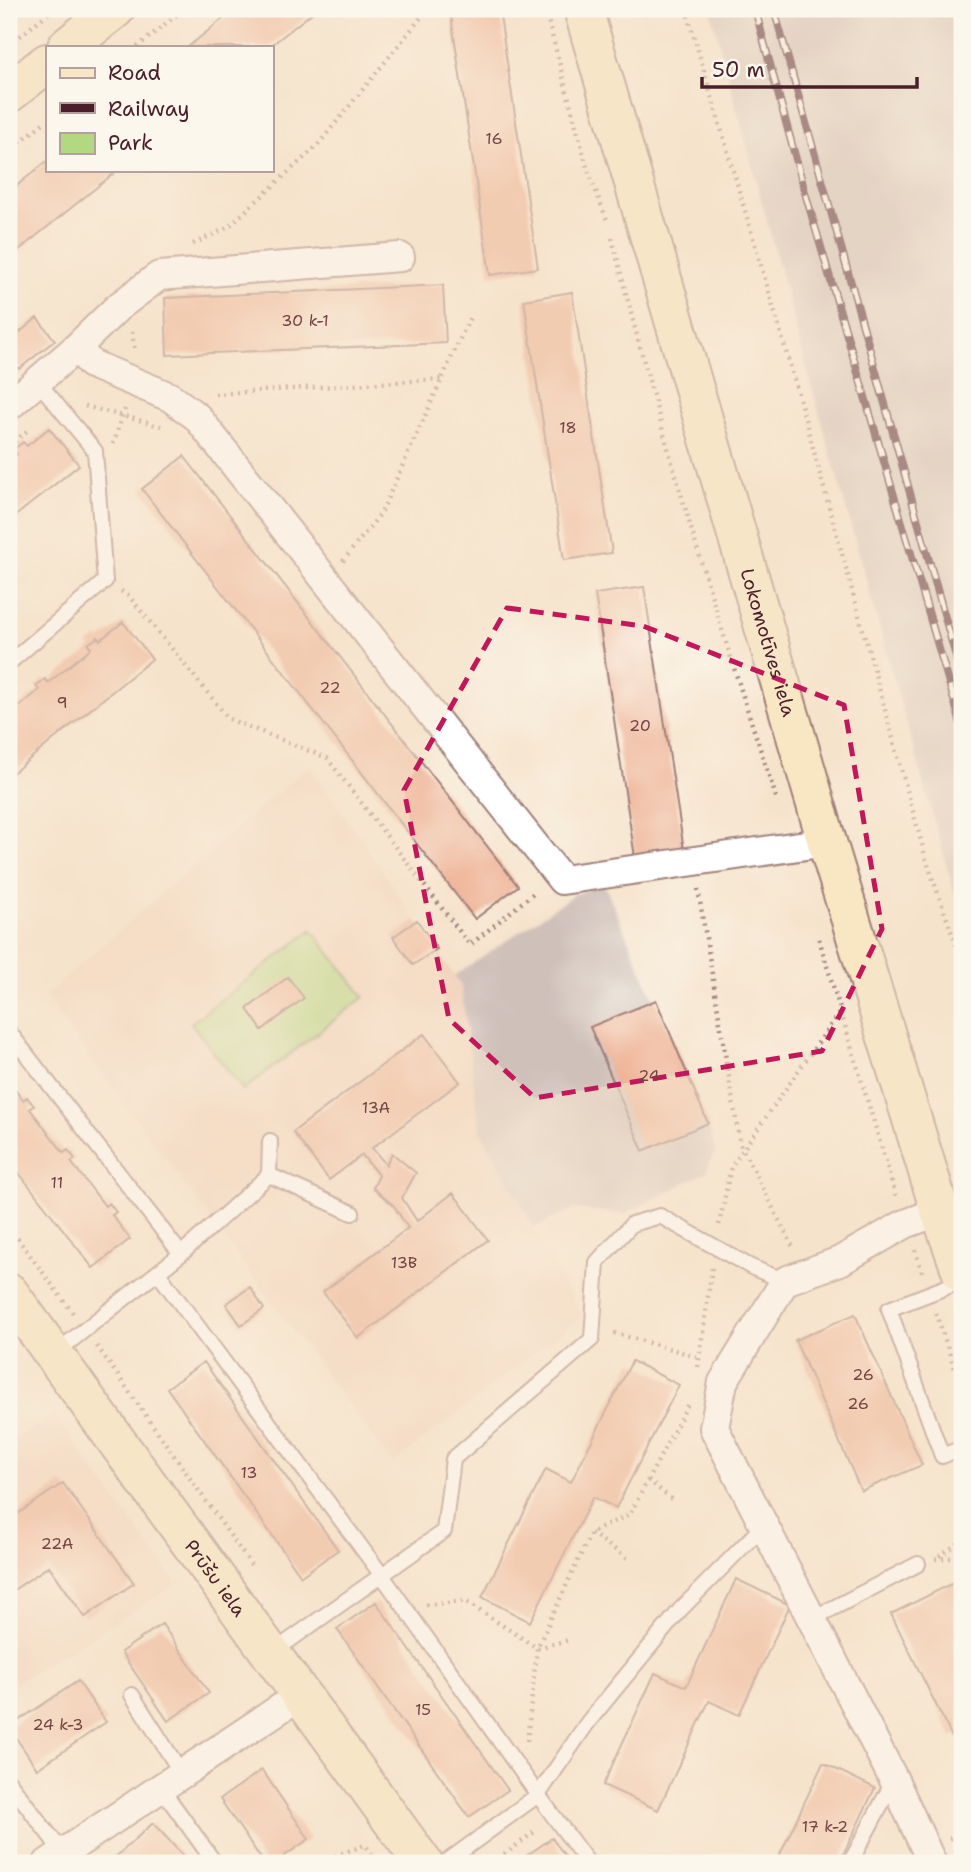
<svg xmlns="http://www.w3.org/2000/svg" width="971" height="1872" font-family="'Shantell Sans',sans-serif">
<style>
.built{fill:#f3d4be}
.industrial{fill:#cfc0ba}
.green{fill:#b2d881;stroke:#7e7c56;stroke-width:2}
.building{fill:#eeaf91}
.lines{fill:none;stroke-linecap:round;stroke-linejoin:round}
.lane-casing{stroke:#a0817c;stroke-width:18}
.street-casing{stroke:#a0817c;stroke-width:32}
.secondary-casing{stroke:#a0817c;stroke-width:42}
.path{stroke:#a0817c;stroke-width:4.5;stroke-dasharray:2 5;stroke-linecap:butt}
.lane{stroke:#fff;stroke-width:14}
.street{stroke:#fff;stroke-width:28}
.secondary{stroke:#f9e7c3;stroke-width:38}
.rail-casing{stroke:#4a1f2b;stroke-width:8}
.rail{stroke:#fbf7ec;stroke-width:5;stroke-dasharray:16;stroke-linecap:butt}
.marked{fill:none;stroke:#c2185b;stroke-width:5;stroke-dasharray:14 9;stroke-linejoin:round}
.labels{text-anchor:middle;dominant-baseline:central;stroke-width:6;stroke-linejoin:round;paint-order:stroke}
.number-label{font-size:16px;fill:#734344}
.street-label{font-size:19px;fill:#4a1f2b;stroke:#fbf7ec}
</style>
<rect width="100%" height="100%" fill="#fbf7ec"/>
<filter id="ink" filterUnits="userSpaceOnUse"><feTurbulence type="fractalNoise" baseFrequency=".0143" numOctaves="2"/><feDisplacementMap in="SourceGraphic" scale="14" xChannelSelector="R" yChannelSelector="G"/><feConvolveMatrix kernelMatrix="1 2 1 2 8 2 1 2 1" color-interpolation-filters="sRGB"/></filter>
<filter id="wash" filterUnits="userSpaceOnUse"><feTurbulence type="fractalNoise" baseFrequency=".00686" numOctaves="4" result="noise"/><feDisplacementMap in="SourceGraphic" scale="28" xChannelSelector="R" yChannelSelector="G"/><feGaussianBlur stdDeviation="1.57" result="paint"/><feColorMatrix in="noise" values="0 0 0 0 0 0 0 0 0 0 0 0 0 0 0 0 0 1.4 0 .05"/><feComposite in="paint" operator="in"/></filter>
<g filter="url(#wash)">
<rect width="100%" height="100%" fill="#f6e3cc"/>
<path class="built" d="M309 765 461 985 480 1130 582 1316 393 1464 44 996Z
M54 1415 177 1584 9 1687V1443Z"/>
<path class="industrial" d="M710 9H962V920L805 363Z
M604 884 708 1123 715 1151 706 1172 625 1214 573 1209 534 1228 480 1130 461 986 454 976 575 894Z"/>
<path class="green" d="M312 930 364 997 243 1090 191 1023Z"/>
<g id="blocks">
<path class="building" d="M235 9H317L269 47H188Z
M450 9H499L538 268 490 275Z
M47 161V170H118L9 258V192Z
M443 285 446 343 167 355 165 298Z
M572 292 612 553 564 560 524 300Z
M37 318 55 340 19 369 9 356V341Z
M49 428 79 465 9 521V461L17 454 14 449 23 442 27 446Z
M184 456 518 886 475 919 142 489Z
M644 587 685 857 636 864 595 594Z
M123 622 152 659 9 776V715L39 690 36 686 45 679 48 683 91 648 88 644 98 637 100 640Z
M417 920 437 949 413 965 393 937Z
M288 977 304 998 262 1030 247 1009Z
M656 1000 708 1123 643 1151 590 1027Z
M424 1034 460 1082 372 1148 386 1165 392 1153 416 1173 402 1198 417 1221 453 1193 488 1240 358 1338 323 1292 408 1228 394 1206 373 1188 379 1176 362 1155 329 1180 293 1132Z
M9 1082 23 1100 27 1097 34 1106 30 1109 64 1153 68 1150 75 1159 71 1162 105 1206 109 1203 116 1212 112 1215 130 1239 93 1268 9 1160Z
M250 1287 264 1309 241 1325 226 1304Z
M855 1314 922 1465 861 1491 795 1340Z
M632 1361 679 1385 616 1508 593 1497 530 1622 482 1597 546 1469 571 1482Z
M204 1362 338 1550 301 1576 167 1388Z
M63 1483 134 1583 85 1617 49 1566 9 1593V1520Z
M736 1579 790 1605 739 1715 709 1701 658 1810 603 1785 655 1673 686 1687Z
M961 1579 962 1733 952 1737 891 1614Z
M376 1602 508 1790 469 1817 337 1629Z
M162 1624 209 1693 168 1721 121 1652Z
M78 1681 106 1722 37 1769 9 1727Z
M823 1763 875 1788 839 1863H776Z
M262 1770 309 1839 274 1863H264L220 1799Z
M153 1823 187 1860 183 1863H109Z
M552 1838 570 1863H516Z"/>
</g>
</g>
<g filter="url(#ink)">
<use href="#blocks" fill-opacity="0" stroke="#a0817c" stroke-width="2"/>
<g class="lines">
<defs>
<path id="lane" d="M9 663 105 581 95 451 38 382
M9 1032 181 1254 54 1354
M269 1175 352 1213
M181 1254 269 1175 270 1141
M158 1273 381 1574 538 1795 445 1863
M962 1281 889 1309 942 1456 962 1448
M812 1619 918 1564
M273 1652 444 1531 453 1459 592 1339 597 1262 632 1224 660 1216 751 1267 785 1281
M132 1695 182 1774
M9 1782 63 1853
M161 1788 215 1863
M588 1863 538 1795 588 1722 680 1610 764 1525
M850 1863 894 1780"/>
<path id="street" d="M77 347 118 307 159 276 400 257
M9 406 77 347 91 364 170 397 197 417 562 880 827 842
M48 1863 302 1694
M932 1863 894 1780 714 1428 723 1382 785 1281 840 1261 905 1224 940 1211"/>
<g id="secondary">
<path id="s1" d="M583 9 827 842 940 1211 962 1273"/>
<path d="M67 47 115 9"/>
<path d="M9 93 47 63"/>
<path id="s2" d="M9 1293 423 1863"/>
</g>
</defs>
<use href="#lane" class="lane-casing"/>
<use href="#street" class="street-casing"/>
<use href="#secondary" class="secondary-casing"/>
<path class="path" d="M545 9 587 167 608 223
M686 9 791 368 926 859 962 962
M9 45 53 9
M137 47 184 9
M9 151 47 120
M612 238C659 428 715 614 777 800
M193 244 227 228 317 146 428 9
M132 332 135 351
M215 394 441 379
M85 406 161 426
M113 444 126 406
M9 446 27 431
M343 561 381 513 470 317
M121 591 128 595 229 719 327 758 470 945 535 892
M698 889 740 1144 794 1249
M819 939 897 1199
M719 1225 731 1167 839 1013
M9 1227 73 1313
M915 1250 923 1275
M936 1313 962 1390
M614 1333 699 1357
M97 1346 251 1565
M698 1367 712 1268
M648 1480 675 1502
M591 1533 627 1558
M939 1556 962 1541
M935 1559 962 1557
M426 1605 465 1601 537 1648 569 1640
M527 1741 537 1648 591 1533 630 1514 689 1402
M949 1839 962 1832
M367 1847 378 1863
M315 1863 365 1845
M493 1863 537 1830"/>
<use href="#lane" class="lane"/>
<use href="#street" class="street"/>
<use href="#secondary" class="secondary"/>
<defs>
<path id="rail" d="M755 9 806 196 962 727
M774 9 962 678"/>
</defs>
<use href="#rail" class="rail-casing"/>
<use href="#rail" class="rail"/>
</g>
</g>
<path d="M0 0H971V1872H0ZM507 608 643 626 844 705 882 929 822 1051 535 1098 449 1019 404 790Z" fill="#f6e3cc" fill-opacity=".55" fill-rule="evenodd"/>
<path class="marked" d="M507 608 643 626 844 705 882 929 822 1051 535 1098 449 1019 404 790Z"/>
<g class="labels">
<g class="number-label">
<text x="494" y="138">16</text>
<text x="305" y="320">30 k-1</text>
<text x="568" y="427">18</text>
<text x="330" y="687">22</text>
<text x="62" y="702">9</text>
<text x="640" y="725">20</text>
<text x="649" y="1075">24</text>
<text x="376" y="1107">13A</text>
<text x="57" y="1182">11</text>
<text x="404" y="1262">13B</text>
<text x="863" y="1374">26</text>
<text x="858" y="1403">26</text>
<text x="249" y="1472">13</text>
<text x="57" y="1543">22A</text>
<text x="423" y="1709">15</text>
<text x="58" y="1724">24 k-3</text>
<text x="825" y="1826">17 k-2</text>
</g>
<g class="street-label">
<text stroke="none"><textPath href="#s1" startOffset="660">Lokomotīves iela</textPath></text>
<text stroke="none"><textPath href="#s2" startOffset="352">Prūšu iela</textPath></text>
</g>
</g>
<rect width="971" height="1872" fill="none" stroke="#fbf7ec" stroke-width="35"/>
<rect x="46" y="46" width="228" height="126" fill="#fbf7ec" stroke="#b4a19f" stroke-width="2"/>
<rect x="60" y="68" width="35" height="10" fill="#f9e7c3" stroke="#b4a19f" stroke-width="2"/>
<text x="108" y="80" font-size="21" fill="#4a1f2b">Road</text>
<rect x="60" y="103" width="35" height="10" fill="#4a1f2b" stroke="#b4a19f" stroke-width="2"/>
<text x="108" y="116" font-size="21" fill="#4a1f2b">Railway</text>
<rect x="60" y="133" width="35" height="21" fill="#b2d881" stroke="#b4a19f" stroke-width="2"/>
<text x="108" y="150" font-size="21" fill="#4a1f2b">Park</text>
<path d="M702 77v10h215v-10" fill="none" stroke="#4a1f2b" stroke-width="3.5"/>
<text x="712" y="77" font-size="21" fill="#4a1f2b" stroke="#fbf7ec" stroke-width="5" paint-order="stroke">50 m</text>
</svg>
